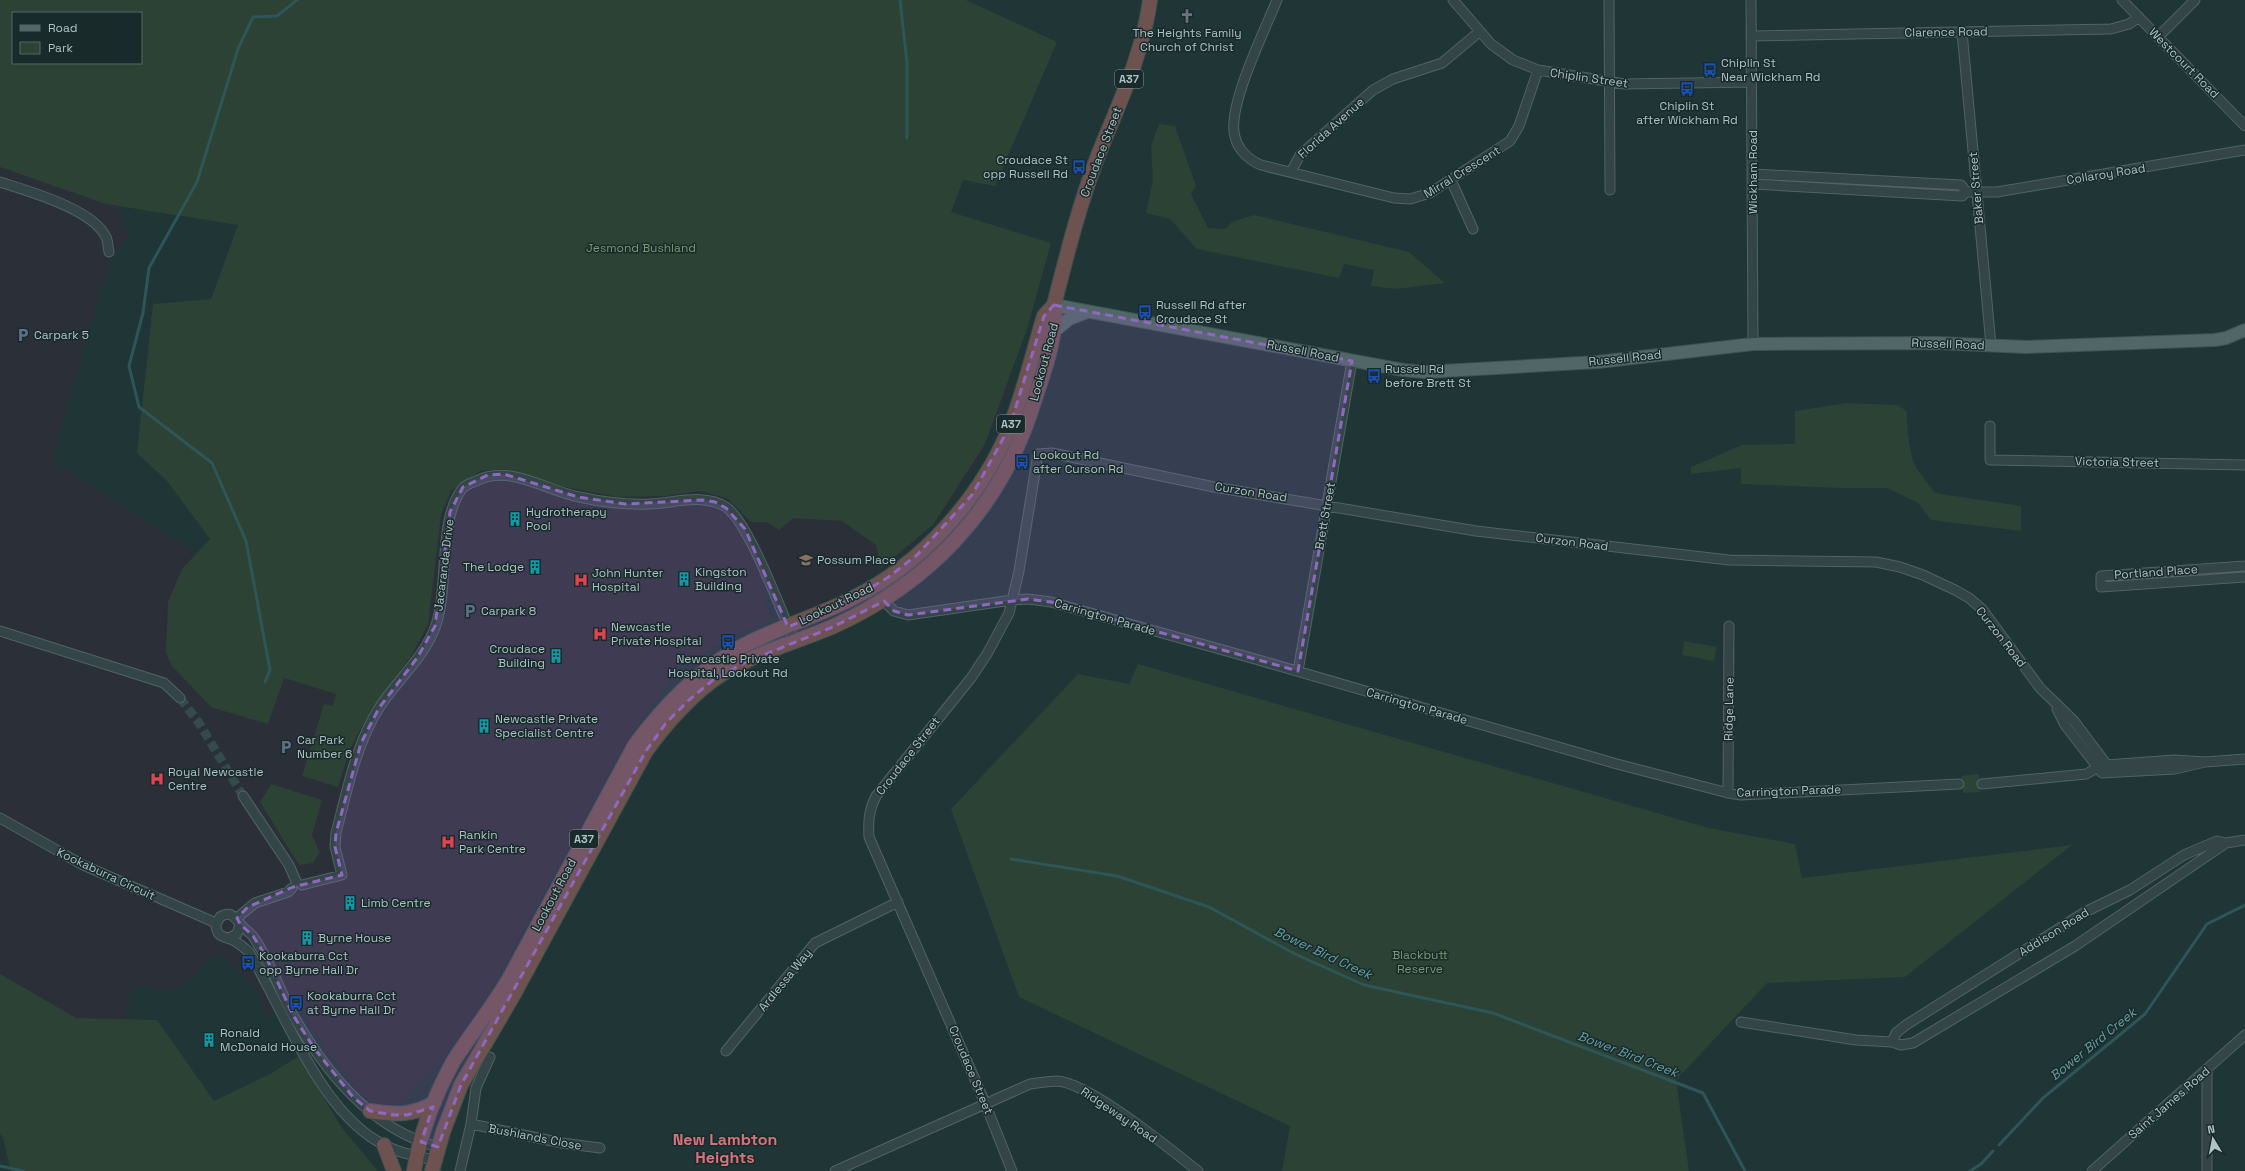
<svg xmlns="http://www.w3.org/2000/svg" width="2245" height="1171" font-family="'Space Grotesk',sans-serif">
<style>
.medical{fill:#2b3038}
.green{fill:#2b4235;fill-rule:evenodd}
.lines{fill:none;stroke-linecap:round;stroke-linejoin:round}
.stream{stroke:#2e5557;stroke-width:3}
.minor-tunnel{stroke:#354a4b;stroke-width:9;stroke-dasharray:9 4.5;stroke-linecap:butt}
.minor-casing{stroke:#506365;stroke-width:11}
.major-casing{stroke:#3f5253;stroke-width:14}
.highway-casing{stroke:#3e5051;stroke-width:16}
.minor{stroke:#334547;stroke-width:9}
.major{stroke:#516667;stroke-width:12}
.highway{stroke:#6d5250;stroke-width:14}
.marked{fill:#8f68c1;fill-opacity:0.2;stroke:#8f68c1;stroke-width:3;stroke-dasharray:8 5;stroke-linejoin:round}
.labels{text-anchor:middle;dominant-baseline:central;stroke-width:3;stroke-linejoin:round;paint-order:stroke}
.shield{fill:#192a2b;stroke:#819496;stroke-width:1}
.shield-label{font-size:11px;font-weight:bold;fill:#adc2c4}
.street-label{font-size:12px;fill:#adc2c4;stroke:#192a2b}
.poi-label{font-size:12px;fill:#adc2c4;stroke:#192a2b;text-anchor:start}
.park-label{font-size:12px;fill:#7a996d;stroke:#192a2b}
.water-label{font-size:13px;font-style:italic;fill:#66a0a3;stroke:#192a2b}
.district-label{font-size:16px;font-weight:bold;fill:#d9737b;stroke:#192a2b}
</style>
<rect width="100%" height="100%" fill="#203536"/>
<path class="medical" d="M0 47 13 63H49L130 236 111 256 52 460 280 608 539 148 876 348 1012 385 977 464 939 519 913 545 882 569 841 594 797 614 788 609 779 590 762 597 770 618 762 624 724 638 700 657 678 669 627 741 488 995 465 1030 435 1067 402 1102 393 1107 382 1108 364 1097 326 1050 293 996 266 1017 258 992 222 956 211 957 191 979 172 991 136 985 118 1034 161 1074 0 982Z"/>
<path class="green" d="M0 0H966L1057 42 995 186 963 180 951 212 1051 243 1028 326 985 444 933 525 881 568 876 545 842 521 793 518 779 530 767 522H751L727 498 699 491 666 496 618 497 560 486 504 469 480 471 451 491 441 515 428 625 411 656 372 708 350 749 338 787 302 776 324 704 333 706 336 694 284 678 268 724 211 707 171 665 166 652 168 602 182 569 210 539 167 481 137 453 153 304 211 299 238 225 106 204 0 167ZM13 13H141V63H13Z
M1159 124 1175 126 1196 186 1191 194 1208 228 1225 229 1232 222 1254 215 1409 252 1445 283 1396 289 1371 286 1374 270 1344 264 1339 278 1197 249 1170 219 1146 213 1153 180 1151 146Z
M1847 403 1897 405 1907 411C1906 425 1910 456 1916 467 1921 476 1929 484 1935 493L2021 506V531L1931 520 1918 503 1887 488H1842L1741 484V468L1691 474V467L1742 445 1795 444V411Z
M1684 641 1717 647 1714 661 1682 655Z
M1138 664 1709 828 1795 844 1802 878 2072 845 1905 977 1767 983 1676 1080 1689 1171H1282L1290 1126 1019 997 951 809 1078 674 1129 684Z
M1979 774 1980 792 1963 793 1961 776Z
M271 784 322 800 312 835 320 853 313 863 299 865 260 802Z
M0 974 76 1018 157 1020 214 1101 270 1074 299 1056 342 1128 378 1171H11L3 1138 0 1134Z"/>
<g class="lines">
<path class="stream" d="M900 0 907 63V138
M265 682 270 670 246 541 212 463 139 407 129 366 143 313 149 268 197 182 238 49 253 17 277 16 297 0
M1011 859 1117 876 1209 907 1295 954 1364 985 1493 1013 1703 1093 1745 1171
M1999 1145 2043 1098 2145 1014 2207 924 2245 905
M0 1166 23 1171
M1970 1171 1981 1164 1993 1151"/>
<path class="minor-tunnel" d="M180 698 199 723 243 796"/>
<defs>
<path id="minor" d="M1277 0C1265 30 1226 108 1235 137 1238 150 1249 160 1261 165L1394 198 1410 199 1430 193 1510 141 1519 126 1538 70
M1453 0 1491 44 1513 60 1538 70 1625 84 1752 82
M1609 0 1610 190
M1751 0 1753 344
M2122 0 2245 126
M1962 32 1991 345
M1751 36 2111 29 2129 24 2139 17
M2158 37 2195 0
M1291 172 1300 155 1373 90 1393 79 1442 63 1479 32
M1753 174 1961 185 1966 192
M1451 180 1473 229
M0 182C28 191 93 209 106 237 108 241 108 248 109 252
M1753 184 1962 196 1966 192H1997L2245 150
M1990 426V460L2245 465
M2245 566 2101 576V587L2245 577
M884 601 894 611 908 615 1012 600 1028 599 1051 602 1255 659 1617 764 1728 793 1741 795 1959 784
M0 631 164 683 180 698
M1298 671 1352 361
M2057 709 2065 725 2102 773 2175 769 2205 762 2245 759
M1982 784 2086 774 2097 768
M1728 793 1729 626
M243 796 289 865 296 881
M0 818 83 865 216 923
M302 885 342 875 335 847 336 833C347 791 356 744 379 708 397 680 425 657 436 625 449 586 438 520 462 489 465 485 471 483 476 481 511 464 544 490 579 497 602 502 628 505 651 504 674 503 705 493 726 507 750 524 781 612 795 642
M237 918 255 903 288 892 292 888
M229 938 237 934 240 924
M1741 1022 1856 1040 1892 1042 1901 1045 1913 1043 2075 946 2226 843
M1892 1042 1896 1033 1906 1025 2085 912 2130 890 2184 855 2217 841 2226 843 2245 840
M726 1051 815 943 898 902
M471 1124 562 1143 600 1148
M434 1160C414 1156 395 1152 377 1141 318 1106 283 1009 249 952 243 947 237 941 230 939 221 936 216 935 216 924L220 917C231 910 235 918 241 925 245 930 251 933 254 938 270 961 279 989 292 1013 324 1071 372 1130 438 1147
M460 1171 471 1124 476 1088 490 1057
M835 1171 1030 1084C1039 1083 1049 1081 1057 1081 1090 1083 1170 1149 1198 1171
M1012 1171 983 1098 869 837C868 821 869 810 876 796L971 678 987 654 1009 613 1019 571 1038 454 1052 453 1214 487 1476 531 1729 560 1876 562 1900 567 1923 575 1955 590 1969 598 1982 609 2040 688 2074 721 2107 765 2174 760 2205 762
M2092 1171 2245 1035
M2207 1171V1070"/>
<path id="major" d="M1054 305 1403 370 1425 372 1598 362 1753 344 1937 343 2026 347 2215 340 2226 338 2245 330
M1053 332 1069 319 1087 312"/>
<path id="highway" d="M370 1111C394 1115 412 1116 434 1103
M384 1145 394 1171
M414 1171C420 1134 435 1095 453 1062 470 1035 491 1009 508 981L635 745C665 705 695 674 739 648 775 628 816 617 853 598 923 563 980 499 1010 427 1024 391 1033 353 1044 316L1054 305
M432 1171 443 1132 461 1085 514 994 646 751C665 725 685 701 712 681 747 655 792 644 832 627 928 584 998 511 1031 411 1041 379 1058 339 1054 305 1067 254 1080 202 1099 153 1119 103 1143 54 1150 0"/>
</defs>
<use href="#minor" class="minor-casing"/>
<use href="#major" class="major-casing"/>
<use href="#highway" class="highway-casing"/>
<use href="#minor" class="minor"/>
<use href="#major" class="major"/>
<use href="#highway" class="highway"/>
</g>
<path class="marked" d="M1054 305 1352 361 1298 671 1051 602 1028 599 908 615 894 611 884 601 833 627 746 662 713 680 689 700 666 723 646 751 461 1085 438 1147 421 1142 433 1107 407 1115H393L370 1111 353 1097 314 1048 293 1015 265 955 253 936 240 924 237 918 248 907 293 887 342 875 335 847 336 833 361 743 379 708 417 658 435 626 450 512 463 487 488 475 504 474 578 497 625 504 703 500 715 502 726 508 745 529 788 627 855 597 887 578 917 555 972 495 1010 426 1044 316Z"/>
<defs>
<symbol id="church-bare" viewBox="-9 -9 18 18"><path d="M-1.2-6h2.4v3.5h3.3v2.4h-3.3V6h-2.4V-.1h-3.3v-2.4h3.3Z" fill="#6b7280" stroke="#192a2b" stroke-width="2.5" paint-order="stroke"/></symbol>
<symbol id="bus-bare" viewBox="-9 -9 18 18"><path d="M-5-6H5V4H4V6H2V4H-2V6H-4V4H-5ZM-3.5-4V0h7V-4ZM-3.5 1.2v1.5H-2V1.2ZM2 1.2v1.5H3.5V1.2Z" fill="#1a4fb4" stroke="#192a2b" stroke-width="2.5" paint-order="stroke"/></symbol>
<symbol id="parking-bare" viewBox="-9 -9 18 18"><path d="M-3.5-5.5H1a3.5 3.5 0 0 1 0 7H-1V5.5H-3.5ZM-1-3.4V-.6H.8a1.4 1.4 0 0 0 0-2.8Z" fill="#5c6f8a" stroke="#192a2b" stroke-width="2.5" paint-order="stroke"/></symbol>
<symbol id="building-bare" viewBox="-9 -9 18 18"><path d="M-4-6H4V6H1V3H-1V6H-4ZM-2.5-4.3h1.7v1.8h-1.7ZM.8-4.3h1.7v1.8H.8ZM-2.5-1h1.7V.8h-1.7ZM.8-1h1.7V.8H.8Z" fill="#0f9aa8" stroke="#192a2b" stroke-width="2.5" paint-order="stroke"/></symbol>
<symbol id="school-bare" viewBox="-9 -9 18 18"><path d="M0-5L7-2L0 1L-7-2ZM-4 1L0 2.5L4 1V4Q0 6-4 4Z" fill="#8d6e63" stroke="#192a2b" stroke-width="2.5" paint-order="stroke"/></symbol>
<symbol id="hospital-bare" viewBox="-9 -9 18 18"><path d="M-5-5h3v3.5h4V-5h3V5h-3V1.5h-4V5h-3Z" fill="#e0444e" stroke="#192a2b" stroke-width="2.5" paint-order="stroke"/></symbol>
</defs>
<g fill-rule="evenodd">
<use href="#church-bare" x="1177" y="6" width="20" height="20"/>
<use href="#bus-bare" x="1700" y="60" width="20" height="20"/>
<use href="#bus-bare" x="1677" y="79" width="20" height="20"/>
<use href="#bus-bare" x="1069" y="157" width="20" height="20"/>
<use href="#bus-bare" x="1135" y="302" width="20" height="20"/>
<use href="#parking-bare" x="13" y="325" width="20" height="20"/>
<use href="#bus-bare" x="1364" y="366" width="20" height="20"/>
<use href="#bus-bare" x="1012" y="452" width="20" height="20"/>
<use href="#building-bare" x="505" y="509" width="20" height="20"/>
<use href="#school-bare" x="796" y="550" width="20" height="20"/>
<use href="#building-bare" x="525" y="557" width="20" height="20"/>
<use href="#building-bare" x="674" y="569" width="20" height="20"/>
<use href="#hospital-bare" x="571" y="570" width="20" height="20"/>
<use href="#parking-bare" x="460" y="601" width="20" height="20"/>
<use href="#hospital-bare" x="590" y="624" width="20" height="20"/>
<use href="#bus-bare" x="718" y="632" width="20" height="20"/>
<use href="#building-bare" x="546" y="646" width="20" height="20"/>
<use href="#building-bare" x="474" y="716" width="20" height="20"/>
<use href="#parking-bare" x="276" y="737" width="20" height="20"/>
<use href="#hospital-bare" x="147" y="769" width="20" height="20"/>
<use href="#hospital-bare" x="438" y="832" width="20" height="20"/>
<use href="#building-bare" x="340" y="893" width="20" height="20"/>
<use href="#building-bare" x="297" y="928" width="20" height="20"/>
<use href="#bus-bare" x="238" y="953" width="20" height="20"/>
<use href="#bus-bare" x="286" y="993" width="20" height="20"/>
<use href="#building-bare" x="199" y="1030" width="20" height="20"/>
</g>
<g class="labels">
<g class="shield">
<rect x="1115" y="70" width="28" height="18" rx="3"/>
<rect x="997" y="415" width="28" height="18" rx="3"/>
<rect x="570" y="830" width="28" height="18" rx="3"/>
</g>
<g class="shield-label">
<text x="1129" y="79">A37</text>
<text x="1011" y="424">A37</text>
<text x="584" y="839">A37</text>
</g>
<g class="street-label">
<text transform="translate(1946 32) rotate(-1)">Clarence Road</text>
<text transform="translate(2184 63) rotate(45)">Westcourt Road</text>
<text transform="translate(1589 78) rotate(8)">Chiplin Street</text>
<text transform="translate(1331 128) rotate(-42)">Florida Avenue</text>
<text transform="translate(1101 152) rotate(-69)">Croudace Street</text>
<text transform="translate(1462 172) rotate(-32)">Mirral Crescent</text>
<text transform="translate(1753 172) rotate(-90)">Wickham Road</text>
<text transform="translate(2106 174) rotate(-9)">Collaroy Road</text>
<text transform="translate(1976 188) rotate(-95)">Baker Street</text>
<text transform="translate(1948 344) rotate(2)">Russell Road</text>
<text transform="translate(1303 351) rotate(11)">Russell Road</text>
<text transform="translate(1625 358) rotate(-6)">Russell Road</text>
<text transform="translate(1044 362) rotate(-75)">Lookout Road</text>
<text transform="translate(2117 462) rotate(1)">Victoria Street</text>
<text transform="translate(1251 492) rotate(9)">Curzon Road</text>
<text transform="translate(1325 516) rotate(-80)">Brett Street</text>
<text transform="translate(1572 542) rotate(7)">Curzon Road</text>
<text transform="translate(444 565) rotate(-83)">Jacaranda Drive</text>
<text transform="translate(2156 572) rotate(-4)">Portland Place</text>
<text transform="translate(836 604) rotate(-26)">Lookout Road</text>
<text transform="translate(1105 617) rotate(16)">Carrington Parade</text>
<text transform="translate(2001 637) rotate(52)">Curzon Road</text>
<text transform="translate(1417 706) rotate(16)">Carrington Parade</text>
<text transform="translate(1729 709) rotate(-89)">Ridge Lane</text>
<text transform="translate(908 756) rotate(-52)">Croudace Street</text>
<text transform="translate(1789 791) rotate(-2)">Carrington Parade</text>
<text transform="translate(106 874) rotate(25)">Kookaburra Circuit</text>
<text transform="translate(554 895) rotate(-62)">Lookout Road</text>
<text transform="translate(2054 932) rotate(-32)">Addison Road</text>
<text transform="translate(785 980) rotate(-51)">Ardlessa Way</text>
<text transform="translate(971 1070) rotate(67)">Croudace Street</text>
<text transform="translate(2169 1103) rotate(-41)">Saint James Road</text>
<text transform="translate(1119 1115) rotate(34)">Ridgeway Road</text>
<text transform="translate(535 1137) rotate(11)">Bushlands Close</text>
</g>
<g class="poi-label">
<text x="1187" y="33" text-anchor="middle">The Heights Family<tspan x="1187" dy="14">Church of Christ</tspan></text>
<text x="1721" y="63">Chiplin St<tspan x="1721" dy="14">Near Wickham Rd</tspan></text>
<text x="1687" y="106" text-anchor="middle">Chiplin St<tspan x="1687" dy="14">after Wickham Rd</tspan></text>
<text x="1068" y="160" text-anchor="end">Croudace St<tspan x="1068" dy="14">opp Russell Rd</tspan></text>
<text x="1156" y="305">Russell Rd after<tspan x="1156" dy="14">Croudace St</tspan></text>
<text x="34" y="335">Carpark 5</text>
<text x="1385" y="369">Russell Rd<tspan x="1385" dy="14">before Brett St</tspan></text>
<text x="1033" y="455">Lookout Rd<tspan x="1033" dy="14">after Curson Rd</tspan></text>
<text x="526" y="512">Hydrotherapy<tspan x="526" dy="14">Pool</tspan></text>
<text x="817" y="560">Possum Place</text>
<text x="524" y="567" text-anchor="end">The Lodge</text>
<text x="695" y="572">Kingston<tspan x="695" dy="14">Building</tspan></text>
<text x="592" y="573">John Hunter<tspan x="592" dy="14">Hospital</tspan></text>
<text x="481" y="611">Carpark 8</text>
<text x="611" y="627">Newcastle<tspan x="611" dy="14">Private Hospital</tspan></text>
<text x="545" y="649" text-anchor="end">Croudace<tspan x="545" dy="14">Building</tspan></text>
<text x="728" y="659" text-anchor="middle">Newcastle Private<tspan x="728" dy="14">Hospital, Lookout Rd</tspan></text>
<text x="495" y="719">Newcastle Private<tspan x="495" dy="14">Specialist Centre</tspan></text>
<text x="297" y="740">Car Park<tspan x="297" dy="14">Number 6</tspan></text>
<text x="168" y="772">Royal Newcastle<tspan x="168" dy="14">Centre</tspan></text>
<text x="459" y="835">Rankin<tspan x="459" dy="14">Park Centre</tspan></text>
<text x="361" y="903">Limb Centre</text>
<text x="318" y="938">Byrne House</text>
<text x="259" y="956">Kookaburra Cct<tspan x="259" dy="14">opp Byrne Hall Dr</tspan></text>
<text x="307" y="996">Kookaburra Cct<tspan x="307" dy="14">at Byrne Hall Dr</tspan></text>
<text x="220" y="1033">Ronald<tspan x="220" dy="14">McDonald House</tspan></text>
</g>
<g class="park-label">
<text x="641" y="248">Jesmond Bushland</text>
<text x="1420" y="955">Blackbutt<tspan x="1420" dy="14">Reserve</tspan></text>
</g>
<g class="water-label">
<text transform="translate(1323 953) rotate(25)">Bower Bird Creek</text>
<text transform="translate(2093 1044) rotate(-39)">Bower Bird Creek</text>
<text transform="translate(1628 1054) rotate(21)">Bower Bird Creek</text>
</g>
<g class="district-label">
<text x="725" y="1139">New Lambton<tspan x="725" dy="18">Heights</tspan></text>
</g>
</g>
<rect x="12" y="12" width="130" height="52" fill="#192a2b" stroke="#546768"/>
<rect x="20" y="25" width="20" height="6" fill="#516667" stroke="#546768"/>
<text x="48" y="32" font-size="12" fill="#adc2c4">Road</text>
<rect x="20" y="42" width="20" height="12" fill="#2b4235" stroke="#546768"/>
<text x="48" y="52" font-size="12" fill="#adc2c4">Park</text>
<g transform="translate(2213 1139) rotate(350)" stroke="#192a2b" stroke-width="3" paint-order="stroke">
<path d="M0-3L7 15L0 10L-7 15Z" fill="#adc2c4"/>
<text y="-6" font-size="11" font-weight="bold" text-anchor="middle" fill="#adc2c4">N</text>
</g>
</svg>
